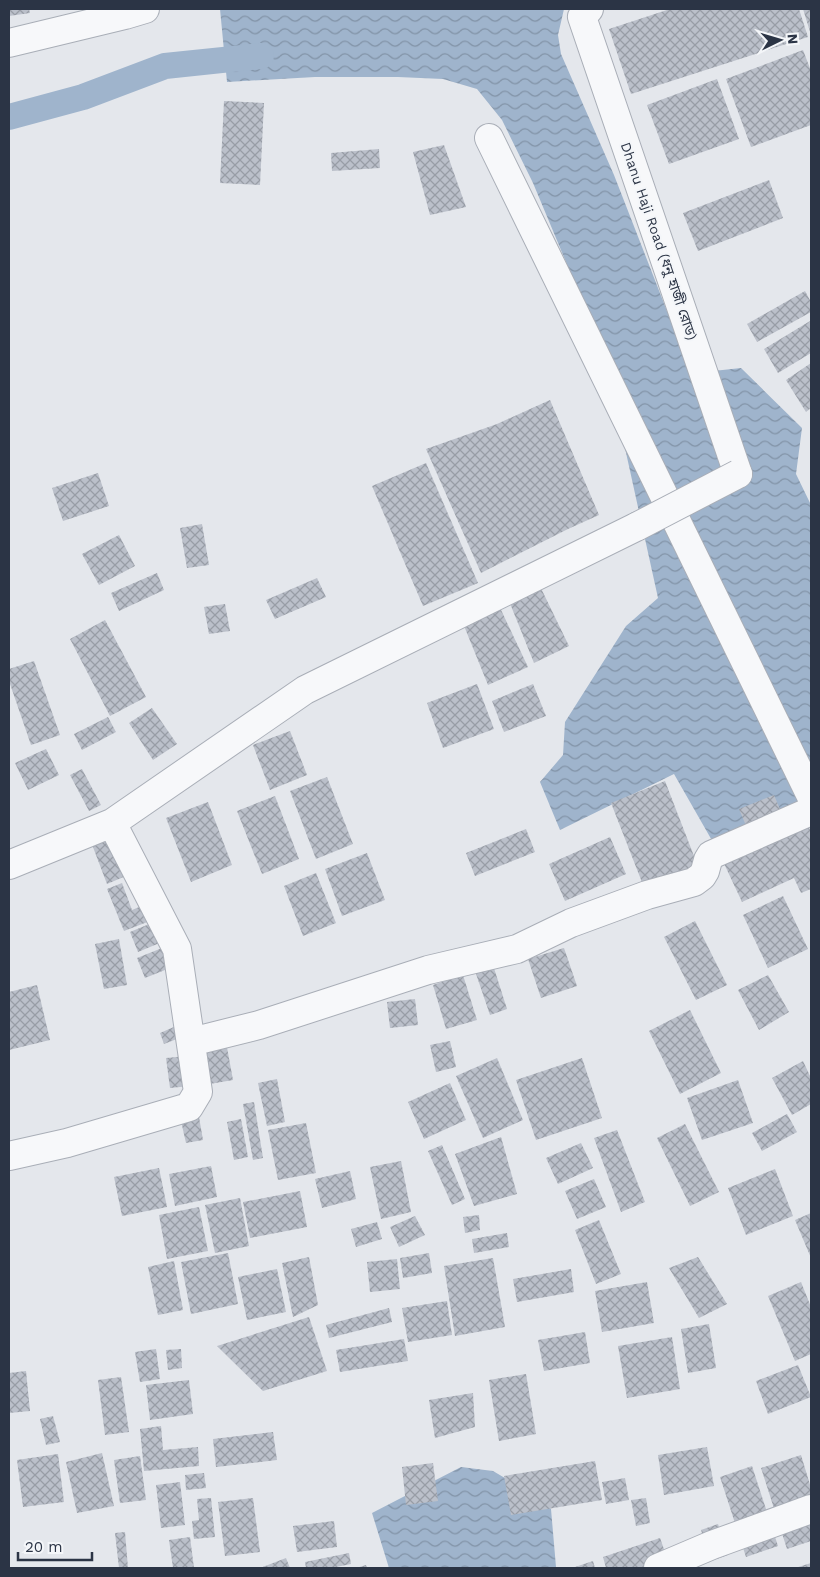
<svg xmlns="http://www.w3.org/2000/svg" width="820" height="1577" font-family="'Work Sans','Noto Sans Bengali',sans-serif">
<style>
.water{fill:url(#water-waves)}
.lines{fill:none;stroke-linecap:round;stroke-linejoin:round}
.canal{stroke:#9fb4cc;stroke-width:26}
.building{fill:url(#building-cross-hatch)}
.minor-casing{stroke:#a9aeb7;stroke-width:30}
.minor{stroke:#f7f8fa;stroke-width:28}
.minor-bridge-casing{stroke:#a9aeb7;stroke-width:30;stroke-linecap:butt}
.minor-bridge{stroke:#f7f8fa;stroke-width:28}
.labels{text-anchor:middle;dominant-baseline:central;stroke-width:4;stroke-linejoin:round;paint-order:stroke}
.street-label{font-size:14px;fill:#2b3445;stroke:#f4f6f9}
</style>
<defs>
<pattern id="water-waves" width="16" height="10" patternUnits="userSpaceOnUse" patternTransform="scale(1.25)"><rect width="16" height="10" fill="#9fb4cc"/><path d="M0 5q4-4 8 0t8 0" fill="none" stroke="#8293a7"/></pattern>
<pattern id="building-cross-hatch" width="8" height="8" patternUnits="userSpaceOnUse" patternTransform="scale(1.25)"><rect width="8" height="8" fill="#bbc0ca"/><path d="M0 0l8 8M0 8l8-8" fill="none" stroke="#989da6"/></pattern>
</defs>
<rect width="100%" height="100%" fill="#e4e7ec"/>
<path class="water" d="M220 9H564L558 35 561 54 614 175 667 311 704 372 741 368 802 428 796 474 811 505V806L714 844 674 774 560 830 540 782 563 755 565 722 626 626 658 598 612 389 566 262 533 183 502 120 477 89 443 79 398 77H315L227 82Z
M461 1467 493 1471 522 1488 551 1509 556 1567 553 1568H389L372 1513Z"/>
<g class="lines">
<path class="canal" d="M9 117 83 97 165 66 261 56"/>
</g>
<path class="building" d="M9 9H29L30 13 9 16Z
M670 9H799L808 37 631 94 609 29Z
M803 9H811V35Z
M803 50 811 71V125L751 147 726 79Z
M717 79 739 139 669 164 647 105Z
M224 101 264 103 260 185 220 183Z
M444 145 466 207 430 215 413 152Z
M379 149 380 168 332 171 331 153Z
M769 180 783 218 698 251 683 213Z
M805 291 811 302V312L757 342 747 324Z
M810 321 811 323V353L778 373 764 349Z
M811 363V408L806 412 786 380Z
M550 400 599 515 568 529 481 573 426 449 497 424Z
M426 463 478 583 423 606 372 486Z
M98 473 109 506 63 521 52 488Z
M202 524 209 565 187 568 180 528Z
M119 535 135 566 99 585 82 554Z
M157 573 164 590 119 611 111 593Z
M317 578 326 597 275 619 266 600Z
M537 580 569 646 534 663 507 596Z
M494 595 528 667 488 685 460 616Z
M225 604 230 631 209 634 204 607Z
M105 620 146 697 110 716 70 639Z
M34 661 60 735 31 745 9 681V669Z
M477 684 494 729 443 748 427 703Z
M533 684 546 716 504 732 492 701Z
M152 708 177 744 153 760 129 723Z
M108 717 116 732 82 750 74 734Z
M290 731 307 775 270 790 253 745Z
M46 749 59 775 28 790 15 763Z
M82 769 101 805 89 811 70 775Z
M327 777 353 844 316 859 290 791Z
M665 781 699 869 645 890 611 803Z
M774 795 782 814 747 828 739 809Z
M275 796 299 859 262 874 237 811Z
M208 802 232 865 191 882 166 818Z
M804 817 811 832V889L801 893 794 878 742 902 720 855Z
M114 824 133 873 107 884 88 834Z
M526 829 535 852 475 876 466 853Z
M610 837 626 874 565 901 549 864Z
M367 853 385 900 342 916 325 869Z
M316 873 336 923 303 936 284 886Z
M122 883 132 910 144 905 150 921 124 931 107 889Z
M783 896 808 949 768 968 743 915Z
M695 921 727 985 696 1000 664 937Z
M154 922 162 942 138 952 130 932Z
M119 939 127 985 104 989 95 944Z
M162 948 170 968 145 978 137 958Z
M564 948 577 986 541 998 528 959Z
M493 965 507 1009 490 1015 475 971Z
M463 975 477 1020 446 1029 433 985Z
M768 975 789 1012 759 1030 738 990Z
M37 985 50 1040 9 1050V992Z
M415 999 418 1025 390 1028 387 1002Z
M690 1010 721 1073 680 1094 649 1031Z
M183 1023 187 1035 164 1044 160 1033Z
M450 1041 456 1067 436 1072 430 1045Z
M226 1042 233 1080 204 1085 197 1048Z
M187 1056 190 1086 170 1088 166 1058Z
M497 1058 523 1120 483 1138 456 1076Z
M582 1058 602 1118 536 1140 516 1080Z
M803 1061 811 1078V1104L792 1115 772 1078Z
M277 1079 285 1122 267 1126 258 1083Z
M738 1080 753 1123 702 1140 687 1098Z
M450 1083 466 1120 424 1139 408 1102Z
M254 1102 263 1158 253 1160 243 1104Z
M787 1114 797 1132 762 1151 752 1133Z
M199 1117 203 1140 186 1143 181 1121Z
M241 1119 248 1157 234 1160 227 1122Z
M306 1123 316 1173 278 1180 268 1130Z
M685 1124 719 1192 690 1206 657 1138Z
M617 1130 645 1202 621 1212 594 1138Z
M501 1137 517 1194 474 1206 455 1154Z
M581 1143 593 1168 558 1184 546 1158Z
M442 1145 465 1199 452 1205 428 1151Z
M401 1161 411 1212 381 1219 370 1167Z
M211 1166 217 1197 175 1206 169 1174Z
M159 1168 167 1207 122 1216 114 1177Z
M775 1169 793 1216 746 1235 728 1188Z
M350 1171 356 1199 322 1208 315 1179Z
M594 1179 606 1207 577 1219 565 1191Z
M300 1191 307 1227 250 1238 243 1202Z
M240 1198 249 1246 215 1253 205 1205Z
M199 1207 208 1251 167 1259 159 1215Z
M811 1213V1258L795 1220Z
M479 1215 480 1230 465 1233 463 1217Z
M415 1216 425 1235 399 1247 390 1227Z
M599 1220 621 1274 596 1284 575 1230Z
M377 1222 382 1239 356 1247 351 1229Z
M507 1233 509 1247 474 1253 472 1239Z
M228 1253 238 1304 191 1314 181 1262Z
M429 1253 432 1273 403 1278 400 1258Z
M309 1257 318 1305 293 1317 282 1263Z
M698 1257 727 1304 699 1318 669 1268Z
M493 1258 505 1327 455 1336 444 1266Z
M397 1259 400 1289 370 1292 367 1262Z
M174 1261 183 1310 158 1315 148 1267Z
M277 1269 286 1312 247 1320 238 1277Z
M571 1269 574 1292 517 1302 513 1279Z
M647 1282 654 1323 602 1332 595 1291Z
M801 1282 811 1307V1354L795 1361 768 1296Z
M447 1301 452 1335 408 1342 402 1308Z
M389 1308 392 1322 329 1338 326 1325Z
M309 1317 327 1371 263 1391 217 1346Z
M709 1324 716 1368 688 1373 681 1329Z
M585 1332 590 1363 544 1371 538 1340Z
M672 1337 680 1389 627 1398 618 1346Z
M404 1339 408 1361 340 1372 336 1350Z
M156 1349 160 1379 140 1382 135 1352Z
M181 1349 182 1368 168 1370 166 1350Z
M798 1365 811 1397 768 1414 756 1381Z
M26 1371 30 1411 9 1413V1373Z
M526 1374 536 1434 499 1441 489 1380Z
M121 1377 129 1432 105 1435 98 1380Z
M189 1380 193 1414 150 1420 146 1385Z
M473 1393 475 1427 435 1438 429 1400Z
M53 1416 60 1442 46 1445 40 1419Z
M161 1426 163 1450 198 1447 199 1466 144 1471 140 1429Z
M273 1432 277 1460 216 1467 213 1439Z
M707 1447 714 1486 664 1495 658 1455Z
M102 1453 114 1506 77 1513 66 1462Z
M58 1454 64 1502 23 1507 17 1460Z
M801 1455 811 1488V1541L787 1549 761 1468Z
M140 1456 146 1500 120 1503 114 1460Z
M595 1461 602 1500 511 1515 504 1476Z
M433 1463 438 1501 406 1505 402 1467Z
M752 1466 778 1546 746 1557 720 1477Z
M204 1473 206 1488 186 1490 185 1475Z
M625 1478 629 1500 606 1504 602 1482Z
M180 1482 185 1525 161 1528 156 1485Z
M211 1498 215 1537 194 1539 192 1521 199 1520 197 1499Z
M253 1498 260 1552 225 1556 218 1502Z
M646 1498 650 1523 636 1526 631 1500Z
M334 1521 337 1547 297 1552 293 1526Z
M718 1524 728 1555 711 1561 701 1530Z
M125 1532 128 1568H119L115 1533Z
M190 1537 194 1568H173L169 1540Z
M660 1538 670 1566 664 1568H606L603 1557Z
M349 1553 351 1564 331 1568H306L305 1562Z
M286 1558 290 1568H260Z
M593 1561 595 1568H572Z
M811 1563V1568H795Z
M366 1565 367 1568H356Z"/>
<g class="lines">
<defs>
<path id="minor" d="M589 9 582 17 738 474
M9 43 125 15 145 9
M489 138 811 796
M9 865 112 823
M191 1042 259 1025 428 970 517 949 571 923 647 895 694 882 702 876 705 871 708 860 711 855 811 811
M9 1156 67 1143 189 1107 198 1092 177 949 112 823 305 690 638 526
M658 1568 712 1545 811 1509"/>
</defs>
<use href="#minor" class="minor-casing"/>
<use href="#minor" class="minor"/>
<defs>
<path id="minor-bridge" d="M638 526 738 474"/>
</defs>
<use href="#minor-bridge" class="minor-bridge-casing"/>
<use href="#minor-bridge" class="minor-bridge"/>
</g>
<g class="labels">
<g class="street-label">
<text transform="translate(659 241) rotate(71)">Dhanu Haji Road (ধনু হাজী রোড)</text>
</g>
</g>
<rect width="820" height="1577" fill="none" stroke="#2b3445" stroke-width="20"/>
<g transform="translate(780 40) rotate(85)" stroke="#f4f6f9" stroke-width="4" paint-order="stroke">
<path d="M0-4L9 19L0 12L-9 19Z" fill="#2b3445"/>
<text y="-8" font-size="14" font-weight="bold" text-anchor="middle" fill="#2b3445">N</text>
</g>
<path d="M18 1552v8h74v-8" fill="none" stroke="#2b3445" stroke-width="2.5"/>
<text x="25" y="1552" font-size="15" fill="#2b3445" stroke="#f4f6f9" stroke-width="4" paint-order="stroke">20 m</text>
</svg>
